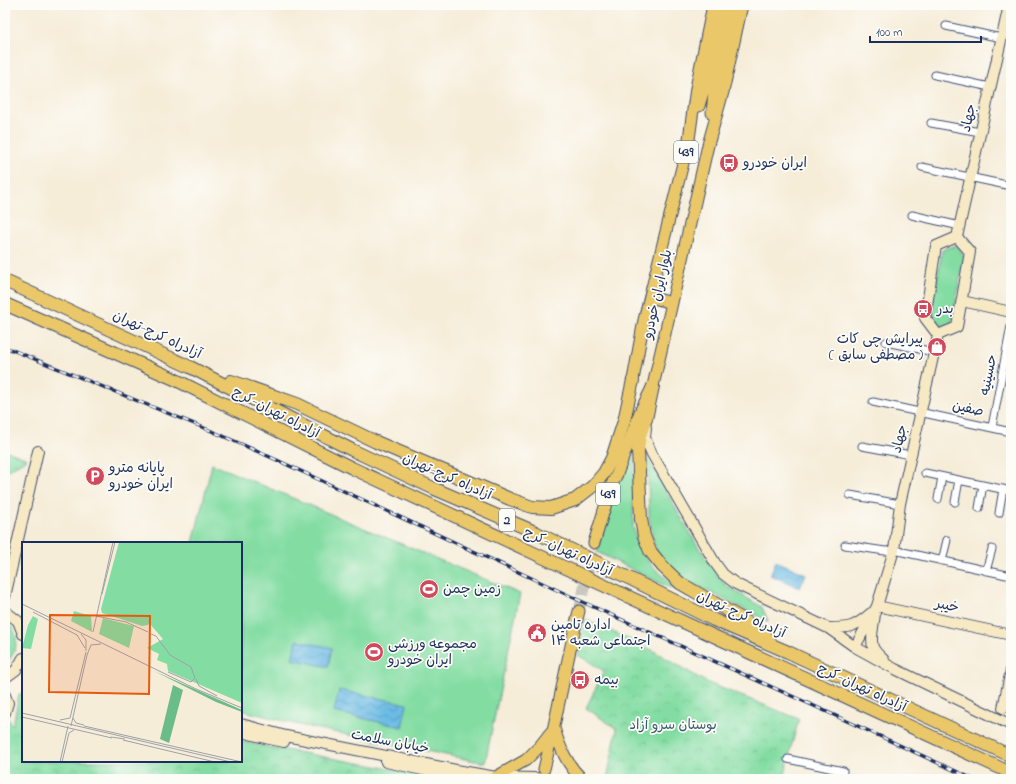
<svg xmlns="http://www.w3.org/2000/svg" width="1016" height="784" font-family="'Indie Flower','Playpen Sans Arabic',sans-serif">
<style>
.green{fill:#83dda3;stroke:#4f8680}
.park{fill:url(#park-crowns);stroke:#4f8680}
.water{fill:url(#water-waves);stroke:#4275a2}
.lines{fill:none;stroke-linecap:round;stroke-linejoin:round}
.primary-tunnel{stroke:#cac7c0;stroke-width:11;stroke-dasharray:11 5.5;stroke-linecap:butt}
.street-casing{stroke:#3c4c70;stroke-width:9}
.secondary-casing{stroke:#3c4c70;stroke-width:12}
.primary-casing{stroke:#3c4c70;stroke-width:13}
.highway-casing{stroke:#3c4c70;stroke-width:14}
.street{stroke:#fff;stroke-width:7}
.secondary{stroke:#f7e9c3;stroke-width:10}
.primary{stroke:#eac769;stroke-width:11}
.highway{stroke:#eac769;stroke-width:12}
.rail-casing{stroke:#1b2f5e;stroke-width:3.5}
.rail{stroke:#fdfcf7;stroke-width:2;stroke-dasharray:6;stroke-linecap:butt}
.labels{text-anchor:middle;dominant-baseline:central;stroke-width:3.5;stroke-linejoin:round;paint-order:stroke}
.shield{fill:#fdfcf7;stroke:#5f6c8c;stroke-width:1}
.shield-label{font-size:13px;font-weight:bold;fill:#1b2f5e}
.street-label{font-size:14px;fill:#1b2f5e;stroke:#fdfcf7}
.poi-label{font-size:14px;fill:#1b2f5e;stroke:#fdfcf7;text-anchor:start}
.park-label{font-size:14px;fill:#355a6f;stroke:#fdfcf7}
.inset-road{fill:none;stroke:#9ea1a8;stroke-width:1}
.view{fill:#e8590c;fill-opacity:0.15;stroke:#e8590c;stroke-width:2}
.inset-edge{fill:none;stroke:#1b2f5e;stroke-width:2}
</style>
<defs>
<pattern id="park-crowns" width="20" height="18" patternUnits="userSpaceOnUse"><rect width="20" height="18" fill="#83dda3"/><path d="M2 6a3 3 0 1 1 6 0M12 15a3 3 0 1 1 6 0" fill="none" stroke="#71be8f"/></pattern>
<pattern id="water-waves" width="16" height="10" patternUnits="userSpaceOnUse"><rect width="16" height="10" fill="#6abbe5"/><path d="M0 5q4-4 8 0t8 0" fill="none" stroke="#5698bd"/></pattern>
</defs>
<rect width="100%" height="100%" fill="#fdfcf7"/>
<filter id="ink" filterUnits="userSpaceOnUse"><feTurbulence type="fractalNoise" baseFrequency=".025" numOctaves="2"/><feDisplacementMap in="SourceGraphic" scale="8" xChannelSelector="R" yChannelSelector="G"/><feConvolveMatrix kernelMatrix="1 2 1 2 8 2 1 2 1" color-interpolation-filters="sRGB"/></filter>
<filter id="wash" filterUnits="userSpaceOnUse"><feTurbulence type="fractalNoise" baseFrequency=".012" numOctaves="4" result="noise"/><feDisplacementMap in="SourceGraphic" scale="16" xChannelSelector="R" yChannelSelector="G"/><feGaussianBlur stdDeviation="0.9" result="paint"/><feColorMatrix in="noise" values="0 0 0 0 0 0 0 0 0 0 0 0 0 0 0 0 0 1.4 0 .05"/><feComposite in="paint" operator="in"/></filter>
<g filter="url(#wash)">
<rect width="100%" height="100%" fill="#f6edd9"/>
<path class="green" d="M957 245 964 257 952 322 941 327 931 316 942 250Z
M642 449 697 545 720 579 728 587 762 607 768 621 677 576 658 556 653 540 649 518 648 472Z
M634 450 633 526 637 542 642 553 650 564 669 581 692 598 643 575 597 552 613 495Z
M212 464 520 594 485 763 304 726 241 710V543H193Z
M5 620C21 633 19 651 5 664Z"/>
<path class="park" d="M5 450 27 459 5 472Z
M585 619 652 650 706 682 799 719 792 744 784 779H607L617 729 586 708 604 671 578 655Z
M23 693V761H241V742L448 779H5V715L13 725 19 694Z"/>
<path class="water" d="M776 561 806 574 800 588 770 575Z
M297 640 332 648 328 667 292 659Z
M339 690 407 704 402 727 334 712Z"/>
</g>
<g filter="url(#ink)">
<g class="lines">
<path class="primary-tunnel" d="M579 611 594 543"/>
<defs>
<path id="street" d="M946 26 1001 38
M935 75 990 87
M931 123 980 132
M922 167 1011 186
M912 215 960 226
M886 342 934 352
M873 402 1011 432
M992 427 1011 326
M862 446 911 455
M925 473 1011 491
M850 495 900 504
M938 499 942 477
M955 502 959 480
M979 508 983 485
M999 513 1003 489
M845 545 885 551 894 550 1011 576
M942 561 947 540
M986 571 992 549
M788 759 843 771 842 779"/>
<path id="secondary" d="M957 237 1009 5
M957 237 970 252 957 327 938 335 925 318 936 246Z
M962 301 1011 312
M646 427 645 438 652 454 715 563 723 574 736 584 828 628 855 647 895 669 1011 725
M5 597 38 451
M877 606 1011 635
M5 611 18 621 23 634
M875 614C874 623 870 639 873 647 875 652 880 656 884 660
M828 628C849 628 854 628 871 613
M855 647 877 606 894 550 900 504 938 335
M5 678 16 670 23 658
M5 695 8 703 5 713
M1003 708 1011 670
M241 724 286 736 456 770 496 777 535 778 547 779
M241 732 265 738 284 742
M386 762 450 776 471 779"/>
<path id="primary" d="M699 106 704 89 722 5
M712 113 714 92 732 5
M650 297 672 303
M633 380 644 320 689 139 696 88 713 5
M594 543 612 484 617 474 640 412 653 386 708 145 723 92 742 5
M554 728C560 748 567 765 582 779
M544 769C557 717 566 664 579 611
M496 777 526 760 540 746 551 732"/>
<path id="highway" d="M5 281 190 367 352 450 435 489 535 532 714 620 788 652 1011 756
M5 304 172 378 352 468 540 556 1011 773
M231 381 297 404 376 442 510 499 532 507 551 508 575 500 593 486 604 473 612 458 624 421 633 380
M653 386 646 419 640 435 638 449 641 519 644 536 650 551 663 567 680 583 744 620 769 639"/>
</defs>
<use href="#street" class="street-casing"/>
<use href="#secondary" class="secondary-casing"/>
<use href="#primary" class="primary-casing"/>
<use href="#highway" class="highway-casing"/>
<use href="#street" class="street"/>
<use href="#secondary" class="secondary"/>
<use href="#primary" class="primary"/>
<use href="#highway" class="highway"/>
<defs>
<path id="rail" d="M5 347 214 432 279 461 598 609 823 710 973 779"/>
</defs>
<use href="#rail" class="rail-casing"/>
<use href="#rail" class="rail"/>
</g>
</g>
<defs>
<symbol id="bus-disc" viewBox="-11 -11 22 22"><circle r="9.5" fill="#d1495b" stroke="#fdfcf7"/><path d="M-5-6H5V4H4V6H2V4H-2V6H-4V4H-5ZM-3.5-4V0h7V-4ZM-3.5 1.2v1.5H-2V1.2ZM2 1.2v1.5H3.5V1.2Z" fill="#fff"/></symbol>
<symbol id="shop-disc" viewBox="-11 -11 22 22"><circle r="9.5" fill="#d1495b" stroke="#fdfcf7"/><path d="M-5-2.5h2.3a2.7 3.5 0 0 1 5.4 0H5L5.5 6h-11ZM-1.5-2.5h3a1.5 2.3 0 0 0-3 0Z" fill="#fff"/></symbol>
<symbol id="parking-disc" viewBox="-11 -11 22 22"><circle r="9.5" fill="#d1495b" stroke="#fdfcf7"/><path d="M-3.5-5.5H1a3.5 3.5 0 0 1 0 7H-1V5.5H-3.5ZM-1-3.4V-.6H.8a1.4 1.4 0 0 0 0-2.8Z" fill="#fff"/></symbol>
<symbol id="stadium-disc" viewBox="-11 -11 22 22"><circle r="9.5" fill="#d1495b" stroke="#fdfcf7"/><path d="M0-5a6.5 5 0 1 0 0 10a6.5 5 0 1 0 0-10ZM-3.5-1.8h7v3.6h-7Z" fill="#fff"/></symbol>
<symbol id="civic-disc" viewBox="-11 -11 22 22"><circle r="9.5" fill="#d1495b" stroke="#fdfcf7"/><path d="M-.6-6.5H3V-4.5H.6V-3L4-1V1h2V6H-6V1h2V-1L-.6-3ZM-1.2 2.5V6h2.4V2.5Z" fill="#fff"/></symbol>
</defs>
<g fill-rule="evenodd">
<use href="#bus-disc" x="718" y="152" width="22" height="22"/>
<use href="#bus-disc" x="912" y="298" width="22" height="22"/>
<use href="#shop-disc" x="926" y="336" width="22" height="22"/>
<use href="#parking-disc" x="84" y="465" width="22" height="22"/>
<use href="#stadium-disc" x="418" y="578" width="22" height="22"/>
<use href="#civic-disc" x="526" y="622" width="22" height="22"/>
<use href="#stadium-disc" x="363" y="641" width="22" height="22"/>
<use href="#bus-disc" x="569" y="669" width="22" height="22"/>
</g>
<g class="labels">
<g class="shield">
<rect x="674" y="141" width="24" height="22" rx="3"/>
<rect x="596" y="483" width="24" height="22" rx="3"/>
<rect x="499" y="509" width="16" height="22" rx="3"/>
</g>
<g class="shield-label">
<text x="686" y="152">439</text>
<text x="608" y="494">439</text>
<text x="507" y="520">2</text>
</g>
<g class="street-label">
<text transform="translate(969 118) rotate(-78)">جهاد</text>
<text transform="translate(658 294) rotate(-77)">بلوار ایران خودرو</text>
<text transform="translate(157 335) rotate(25)">آزادراه کرج-تهران</text>
<text transform="translate(989 375) rotate(-79)">حسینیه</text>
<text transform="translate(968 409) rotate(12)">صفین</text>
<text transform="translate(276 413) rotate(27)">آزادراه تهران-کرج</text>
<text transform="translate(900 439) rotate(-77)">جهاد</text>
<text transform="translate(447 477) rotate(24)">آزادراه کرج-تهران</text>
<text transform="translate(568 552) rotate(25)">آزادراه تهران-کرج</text>
<text transform="translate(947 606) rotate(12)">خیبر</text>
<text transform="translate(741 615) rotate(24)">آزادراه کرج-تهران</text>
<text transform="translate(862 688) rotate(25)">آزادراه تهران-کرج</text>
<text transform="translate(390 742) rotate(11)">خیابان سلامت</text>
</g>
<g class="poi-label">
<text x="743" y="163">ایران خودرو</text>
<text x="937" y="309">بدر</text>
<text x="923" y="339" text-anchor="end">پیرایش چی کات<tspan x="923" dy="16">( مصطفی سابق )</tspan></text>
<text x="109" y="468">پایانه مترو<tspan x="109" dy="16">ایران خودرو</tspan></text>
<text x="443" y="589">زمین چمن</text>
<text x="551" y="625">اداره تامین<tspan x="551" dy="16">اجتماعی شعبه ۱۴</tspan></text>
<text x="388" y="644">مجموعه ورزشی<tspan x="388" dy="16">ایران خودرو</tspan></text>
<text x="594" y="680">بیمه</text>
</g>
<g class="park-label">
<text x="673" y="725">بوستان سرو آزاد</text>
</g>
</g>
<g transform="translate(22 542)">
<rect width="220" height="220" fill="#f6edd9"/>
<path d="M81 76 112 84 107 106 77 92Z" fill="#83dda3"/>
<path d="M132 129 220 168V170L194 160ZM151 143 161 148 147 201 138 197Z" fill="#6abc89"/>
<path d="M97 0H220V161L146 129 145 122 135 118 137 112 125 106 141 97 127 81 126 83 120 84 80 71 79 67ZM52 69 69 74 70 90 49 79ZM11 74 16 77 9 107 0 106 6 83Z" fill="#83dda3"/>
<path class="inset-road" d="M80 52 93 0M0 62 174 147 220 166M11 70 55 93 63 106M74 74 104 80 126 90M71 90 91 0M59 92 64 98V109M129 92 134 94 148 113 169 125 173 136 169 140 146 130M65 113 69 103 79 102M174 137 177 144 195 154M0 171 209 220M0 175 90 196M51 176 54 181 62 183M38 178 48 176 64 110M49 184 65 113M62 184 220 220M89 195 103 197M101 198 193 220M38 220 46 184M40 220 47 191 52 188"/>
<path class="view" d="M28 73 128 74 127 152 27 150Z"/>
<rect width="220" height="220" class="inset-edge"/>
</g>
<rect width="1016" height="784" fill="none" stroke="#fdfcf7" stroke-width="20"/>
<path d="M870 36v6h111v-6" fill="none" stroke="#1b2f5e" stroke-width="2"/>
<text x="876" y="36" font-size="12" fill="#1b2f5e" stroke="#fdfcf7" stroke-width="3" paint-order="stroke">100 m</text>
</svg>
